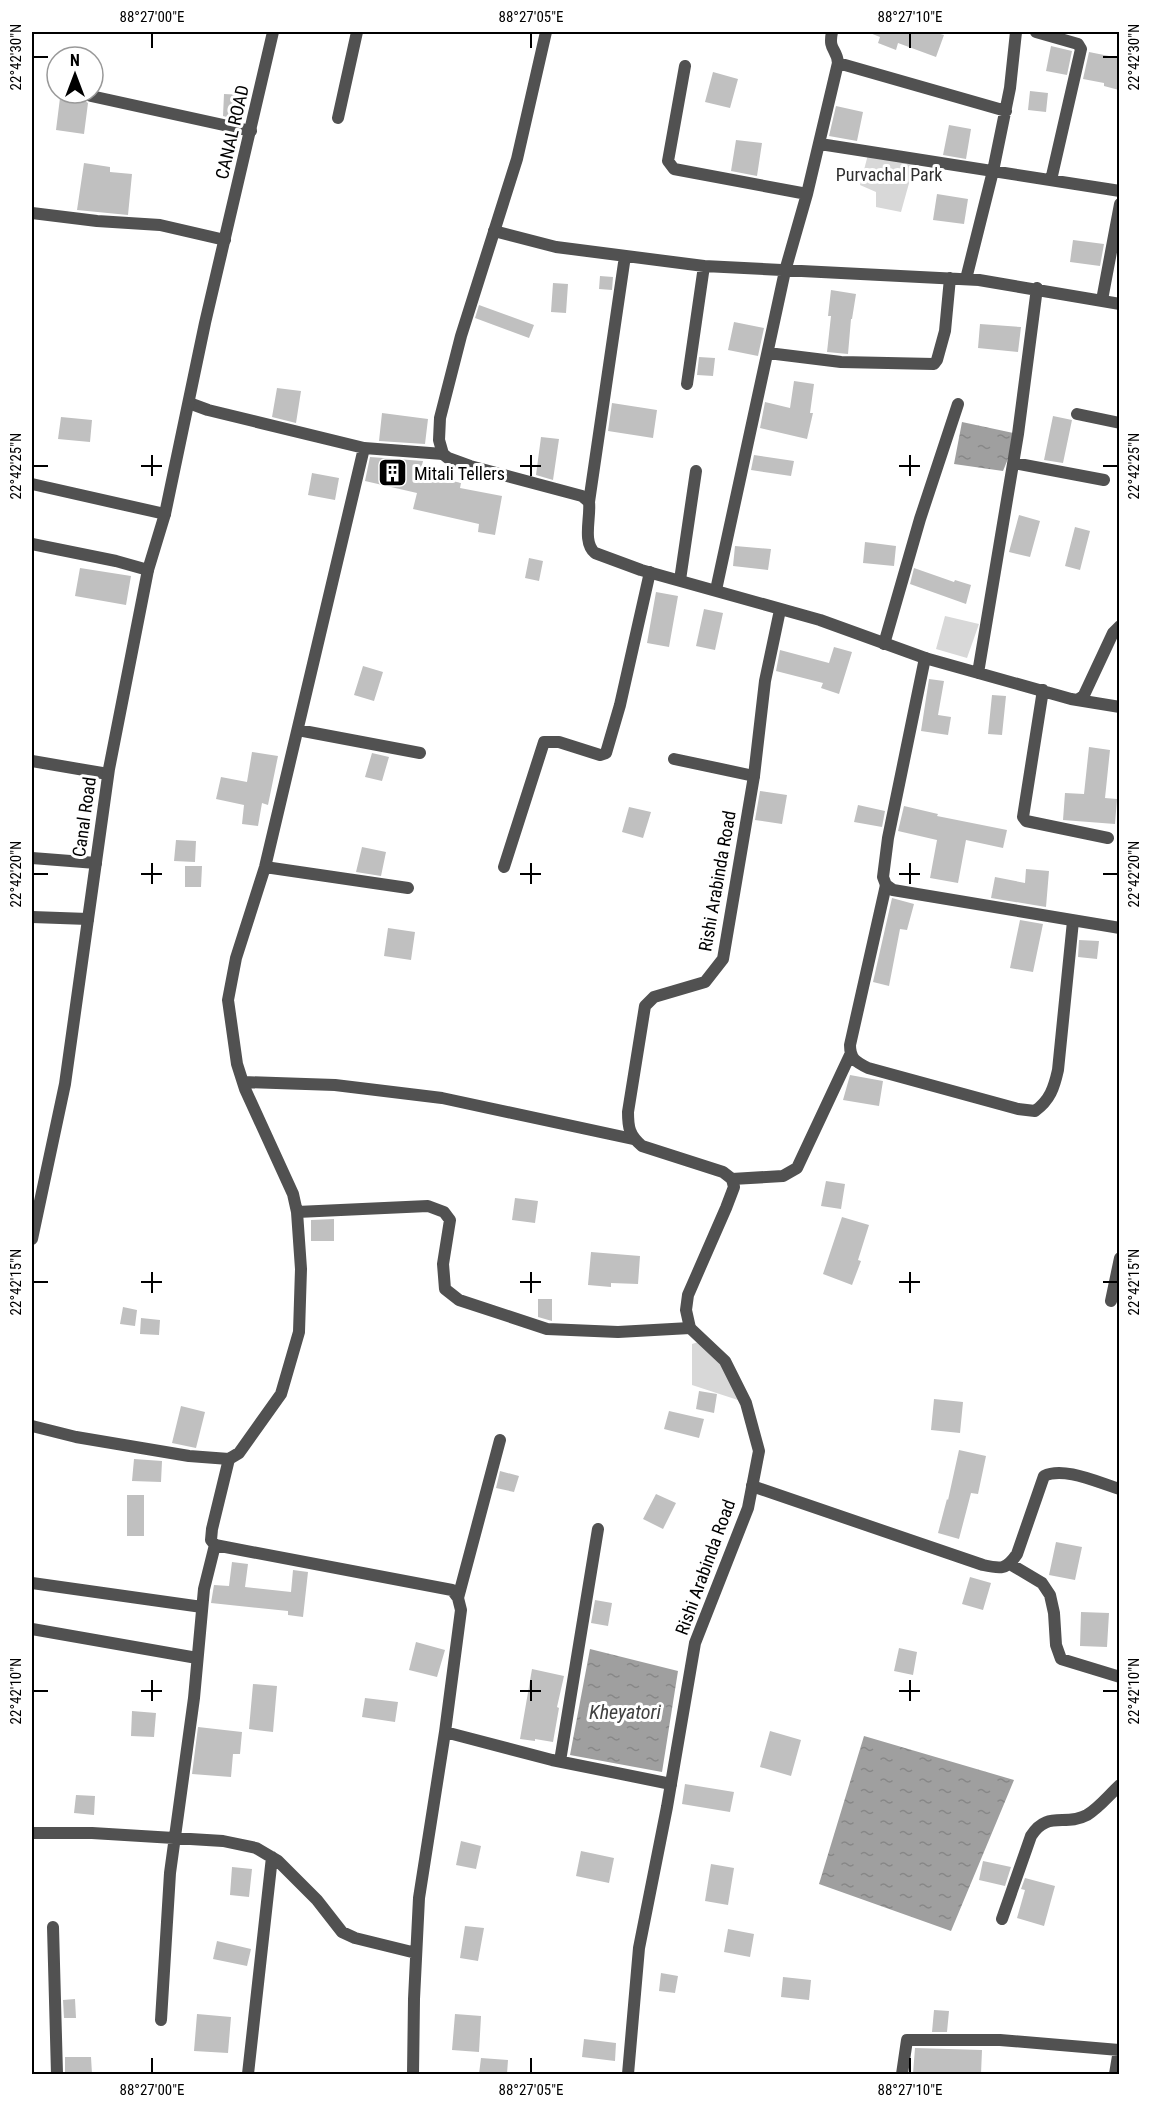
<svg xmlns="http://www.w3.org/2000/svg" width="1151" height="2106" font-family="'Roboto Condensed',sans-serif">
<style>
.green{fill:#d8d8d8}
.water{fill:url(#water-ripples)}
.building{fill:#c0c0c0}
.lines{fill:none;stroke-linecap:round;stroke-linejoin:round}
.minor{stroke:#515151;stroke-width:12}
.tertiary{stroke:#515151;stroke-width:12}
.ticks{fill:none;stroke:#000;stroke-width:2}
.labels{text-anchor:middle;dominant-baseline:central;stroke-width:6;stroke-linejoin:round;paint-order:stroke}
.street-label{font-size:18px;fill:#000;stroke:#fff}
.park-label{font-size:18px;fill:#2f2f2f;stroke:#fff}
.poi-label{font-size:18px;fill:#000;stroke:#fff;text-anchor:start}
.water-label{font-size:20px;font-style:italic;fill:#404040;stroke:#fff}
.neatline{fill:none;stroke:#000;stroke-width:2}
.ticks-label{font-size:15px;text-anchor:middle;fill:#000}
</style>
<defs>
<pattern id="water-ripples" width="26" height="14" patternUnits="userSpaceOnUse" patternTransform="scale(1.5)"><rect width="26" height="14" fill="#9f9f9f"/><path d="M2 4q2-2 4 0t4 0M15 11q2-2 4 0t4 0" fill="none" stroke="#878787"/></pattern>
</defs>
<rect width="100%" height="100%" fill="#fff"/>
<path class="green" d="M870 147 916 158 901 212 876 207V192L860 185Z
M945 616 979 624 967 658 936 649Z
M705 1340 725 1361 741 1401 692 1385V1344Z"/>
<path class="water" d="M962 422 1018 434 1003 471 954 464Z
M590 1649 678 1671 662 1772 570 1755Z
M864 1736 1014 1780 951 1931 819 1884Z"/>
<path class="building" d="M870 32H933L944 35 936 57 898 43 896 50 878 43 880 37 870 33Z
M1051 46 1072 51 1067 75 1046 71Z
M1089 52 1119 58V90L1104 86V83L1083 79Z
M713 72 738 79 730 108 705 102Z
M1030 91 1048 93 1046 112 1028 110Z
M224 94 244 95 242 121 223 116Z
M60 98 85 101 88 103 84 134 56 130Z
M836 106 863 112 857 141 829 136Z
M949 125 971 129 966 159 943 155Z
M736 140 762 143 757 176 731 171Z
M84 163 110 167V172L132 174 128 215 77 210Z
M937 194 968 199 964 224 933 220Z
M1073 240 1104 244 1100 266 1070 262Z
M600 276 613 277 612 290 599 289Z
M553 283 568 284 566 313 551 312Z
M831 290 856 294 852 319H851L848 354 827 352 831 316H828Z
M479 305 534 325 529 338 475 318Z
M734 322 764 328 758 356 728 350Z
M980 324 1021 327 1018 352 978 348Z
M699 357 715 358 713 376 697 375Z
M794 381 814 384 810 413H813L807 439 760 428 765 402 790 408Z
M277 388 301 391 296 423 272 417Z
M612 403 657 410 653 438 608 431Z
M382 413 428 419 425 444 379 441Z
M1053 416 1072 420 1063 463 1044 460Z
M61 417 92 420 90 442 58 439Z
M541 437 559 439 553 480 536 475Z
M754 455 794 461 791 476 751 470Z
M370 457 423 461 420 473 461 483 460 488 502 496 495 535 478 532 479 524 413 509 417 493 365 481Z
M312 473 339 478 335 500 308 495Z
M1019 515 1040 521 1030 557 1009 552Z
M1075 527 1090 531 1080 570 1065 566Z
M865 542 896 546 894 566 863 563Z
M735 546 771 549 768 570 733 566Z
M529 558 543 561 539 581 525 578Z
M80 568 131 576 126 605 75 596Z
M914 568 954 582 955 580 971 585 966 604 910 584Z
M656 592 678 596 669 647 647 643Z
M704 609 723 613 715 650 696 646Z
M834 647 852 652 839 694 821 688 823 683 776 671 780 650 829 663Z
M363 666 383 672 374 701 354 695Z
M929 679 944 681 938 715 951 717 948 735 921 731Z
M992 695 1006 696 1002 735 988 734Z
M1089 747 1110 750 1105 798 1117 799 1115 824 1063 820 1065 793 1084 794Z
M252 752 278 756 268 805 262 803 258 826 242 824 244 805 216 799 221 777 247 782Z
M372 753 389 757 382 781 365 777Z
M760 791 787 795 782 824 755 820Z
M858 805 885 811 882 827 854 822Z
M904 806 938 814 937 816 1007 830 1003 848 966 840 958 883 930 878 937 840 898 831Z
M629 807 651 812 643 838 622 832Z
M176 840 196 841 195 862 174 861Z
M362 847 386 852 381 876 356 872Z
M185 866H202L201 887H185Z
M1026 869 1049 871 1046 907 991 898 995 877 1025 883Z
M892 898 914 904 907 930 900 929 889 986 873 982Z
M1020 920 1043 924 1033 972 1010 968Z
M388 928 415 932 411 960 384 956Z
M1079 940 1099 941 1097 959 1078 957Z
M850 1075 883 1081 879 1106 843 1100Z
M826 1181 845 1184 841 1209 821 1206Z
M515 1198 538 1201 535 1223 512 1220Z
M842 1217 869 1225 858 1260 861 1261 852 1285 823 1274Z
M334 1219V1241H311V1220Z
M591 1252 640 1256 638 1284 611 1283V1287L588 1285Z
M538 1299H552V1321L538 1317Z
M123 1307 137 1310 135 1326 120 1324Z
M141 1318 160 1320 159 1335 140 1334Z
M699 1391 717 1394 714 1413 696 1409Z
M934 1399 963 1402 960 1433 931 1430Z
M181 1406 205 1412 196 1448 172 1443Z
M669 1411 704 1419 699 1438 664 1429Z
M959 1450 986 1456 978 1494 971 1493 959 1539 938 1533 947 1499 948 1500Z
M134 1459 162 1461 161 1482 132 1481Z
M500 1471 519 1476 514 1492 496 1488Z
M656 1494 676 1503 663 1529 643 1519Z
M127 1495H144V1536H127Z
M1056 1542 1082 1547 1075 1580 1049 1575Z
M232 1562 248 1564 245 1587 291 1592 293 1570 308 1572 303 1617 288 1615V1611L211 1603 214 1585 229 1586Z
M970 1577 991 1583 983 1610 962 1604Z
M595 1600 612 1603 608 1626 591 1623Z
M1081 1612 1109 1613 1107 1647 1080 1646Z
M416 1642 445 1650 437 1677 409 1670Z
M899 1648 917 1652 913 1675 894 1671Z
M532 1669 564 1676 557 1707 559 1708 553 1742 535 1739V1741L520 1739Z
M253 1684 277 1686 273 1732 249 1729Z
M365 1698 398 1702 395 1722 362 1717Z
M132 1711 156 1713 154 1737 131 1736Z
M198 1727 242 1732 240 1754H233L231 1777 192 1774Z
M770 1731 801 1740 791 1776 760 1767Z
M685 1784 734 1792 730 1812 682 1804Z
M76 1795 95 1796 94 1815 74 1813Z
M461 1841 481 1846 476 1869 456 1865Z
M581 1851 614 1858 609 1883 576 1876Z
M983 1861 1011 1867 1005 1886 979 1880Z
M711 1864 734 1868 728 1905 705 1901Z
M232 1867 252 1869 249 1897 230 1895Z
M1025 1878 1055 1886 1044 1926 1017 1918 1025 1890 1021 1889Z
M465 1926 484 1928 478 1961 460 1958Z
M728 1929 754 1934 750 1957 724 1952Z
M217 1941 251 1949 247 1966 213 1959Z
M661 1973 678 1976 675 1993 659 1991Z
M783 1977 811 1980 809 2000 781 1997Z
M75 1999 76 2018H64L63 2000Z
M934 2010 949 2011 947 2032H932Z
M197 2014 231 2017 228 2053 194 2051Z
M455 2014 481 2016 479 2052 452 2050Z
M584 2039 616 2043 615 2061 582 2057Z
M915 2048 982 2050 981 2074H913Z
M65 2057H91L92 2074H65Z
M481 2058 508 2060 507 2074H479Z"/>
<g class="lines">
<path class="minor" d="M1036 32 1078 44 1081 49 1051 180
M838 63 1006 111
M685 66 668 161 674 169 807 194
M91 96 251 131
M338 118 357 32
M820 144 1120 191
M32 213 97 221 160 225 225 240
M494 231 556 247 704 266 979 280 1120 304
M966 279 993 171 1010 88 1016 32
M1102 300 1120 204
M768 353 841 362 934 364 937 360 945 331 950 278
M687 384 704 266
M189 403 208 410 364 448 443 454
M1077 414 1120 423
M1014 463 1104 480
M32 484 165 514
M589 502 625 256
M32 544 116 561 148 570
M680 580 696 471
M716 590 785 271 807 194 838 63C837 48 828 51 832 32
M884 644 920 519 958 404
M925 658 1071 699 1120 707
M978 673 1018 434 1037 288
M1043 690 1023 817 1026 821 1108 838
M1078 700 1084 695 1113 633 1120 626
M298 730 420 753
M674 759 754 776
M32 761 108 774
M32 858 96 863
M265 867 408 888
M504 867 544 742H559L600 755 606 753 620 705 650 572
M886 885 850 1045C850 1059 856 1062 868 1068L1018 1109 1035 1111C1050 1100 1054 1088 1058 1070L1073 921
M32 917 88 919
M243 1082 335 1085 442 1098 633 1139
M732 1179 783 1176 797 1168 850 1055
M297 1212 428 1206 444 1212 450 1220 443 1264 445 1289 459 1300 547 1329 618 1332 690 1328
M1111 1301 1120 1258
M32 1426 76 1437 189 1456 229 1459 239 1453 281 1394 299 1332 301 1269 297 1212 293 1194 245 1089 237 1064 228 1000 236 958 265 867 364 448
M229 1459 212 1529 211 1540 215 1545 452 1590 458 1598 461 1610 445 1732 552 1760 671 1784
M752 1486 983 1565C1001 1569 1006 1570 1017 1554L1044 1476C1064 1466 1099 1483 1120 1489
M1010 1564 1042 1583 1050 1595 1054 1613 1056 1645 1061 1659 1120 1677
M32 1583 202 1607
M458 1598 500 1440
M32 1629 197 1658
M560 1761 598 1529
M32 1833H92L223 1841 256 1848 278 1861 317 1900 342 1932 355 1938 416 1953
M1002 1919 1031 1836C1047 1810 1065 1827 1087 1815 1099 1808 1109 1795 1120 1785
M53 1927 57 2074
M161 2020 170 1873 194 1698 204 1589 215 1545
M248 2074 272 1857
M413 2074 414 1999 419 1898 445 1732
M902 2074 907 2040H1000L1119 2050 1115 2074"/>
<path class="tertiary" d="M546 32 517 159 461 336 440 418 439 440 443 454 448 458 470 466 582 496 589 502C591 517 582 542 595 553L641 570 820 620 925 658 888 838 883 877 886 885 893 890 1120 928
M32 1239 65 1084 109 769 148 570 165 514 205 323 273 32
M628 2074 639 1948 667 1807 695 1643 748 1508 759 1451 746 1403 725 1361 690 1328 686 1310 688 1295 726 1208 734 1187 732 1179 723 1172 642 1146C629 1135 628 1127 628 1112L645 1006 654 997 705 982 723 959 754 776 765 681 780 610"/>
</g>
<path class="ticks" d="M152 33V48M531 33V48M910 33V48M33 57H48M1103 57H1118M152 455V476M531 455V476M910 455V476M33 466H48M141 466H162M520 466H541M899 466H920M1103 466H1118M152 863V884M531 863V884M910 863V884M33 874H48M141 874H162M520 874H541M899 874H920M1103 874H1118M152 1272V1293M531 1272V1293M910 1272V1293M33 1282H48M141 1282H162M520 1282H541M899 1282H920M1103 1282H1118M152 1680V1701M531 1680V1701M910 1680V1701M33 1691H48M141 1691H162M520 1691H541M899 1691H920M1103 1691H1118M152 2058V2073M531 2058V2073M910 2058V2073"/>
<defs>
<symbol id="building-square" viewBox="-11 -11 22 22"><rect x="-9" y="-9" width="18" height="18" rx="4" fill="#000" stroke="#fff"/><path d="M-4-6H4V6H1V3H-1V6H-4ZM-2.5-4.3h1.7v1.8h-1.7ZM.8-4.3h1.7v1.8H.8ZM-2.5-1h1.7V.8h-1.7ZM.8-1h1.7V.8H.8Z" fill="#fff"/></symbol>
</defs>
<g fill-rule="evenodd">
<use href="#building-square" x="376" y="456" width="33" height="33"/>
</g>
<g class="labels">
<g class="street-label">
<text transform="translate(232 132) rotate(-77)">CANAL ROAD</text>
<text transform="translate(84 817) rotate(-82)">Canal Road</text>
<text transform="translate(717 881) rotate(-80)">Rishi Arabinda Road</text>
<text transform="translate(705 1567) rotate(-70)">Rishi Arabinda Road</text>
</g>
<g class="park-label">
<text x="889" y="174">Purvachal Park</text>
</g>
<g class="poi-label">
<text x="414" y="473">Mitali Tellers</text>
</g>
<g class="water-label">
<text x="625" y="1712">Kheyatori</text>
</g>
</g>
<rect width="1151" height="2106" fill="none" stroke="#ffffff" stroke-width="66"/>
<g transform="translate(75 75)"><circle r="28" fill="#ffffff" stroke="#999999" stroke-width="1.5"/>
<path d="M0-4.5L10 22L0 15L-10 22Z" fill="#000000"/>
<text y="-9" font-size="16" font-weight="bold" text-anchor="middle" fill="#000000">N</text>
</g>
<rect x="33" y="33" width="1085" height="2040" class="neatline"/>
<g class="ticks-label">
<text x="152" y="22">88°27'00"E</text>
<text x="531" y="22">88°27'05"E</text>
<text x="910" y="22">88°27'10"E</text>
<text transform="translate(16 57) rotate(-90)" y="5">22°42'30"N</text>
<text transform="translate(1134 57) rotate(-90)" y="5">22°42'30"N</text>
<text transform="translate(16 466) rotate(-90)" y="5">22°42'25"N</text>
<text transform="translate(1134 466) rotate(-90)" y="5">22°42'25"N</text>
<text transform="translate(16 874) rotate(-90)" y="5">22°42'20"N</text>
<text transform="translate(1134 874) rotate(-90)" y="5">22°42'20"N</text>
<text transform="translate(16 1282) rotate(-90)" y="5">22°42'15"N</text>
<text transform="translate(1134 1282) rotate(-90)" y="5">22°42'15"N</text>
<text transform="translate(16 1691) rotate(-90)" y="5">22°42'10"N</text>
<text transform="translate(1134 1691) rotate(-90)" y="5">22°42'10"N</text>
<text x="152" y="2095">88°27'00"E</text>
<text x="531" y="2095">88°27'05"E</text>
<text x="910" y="2095">88°27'10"E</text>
</g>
</svg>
